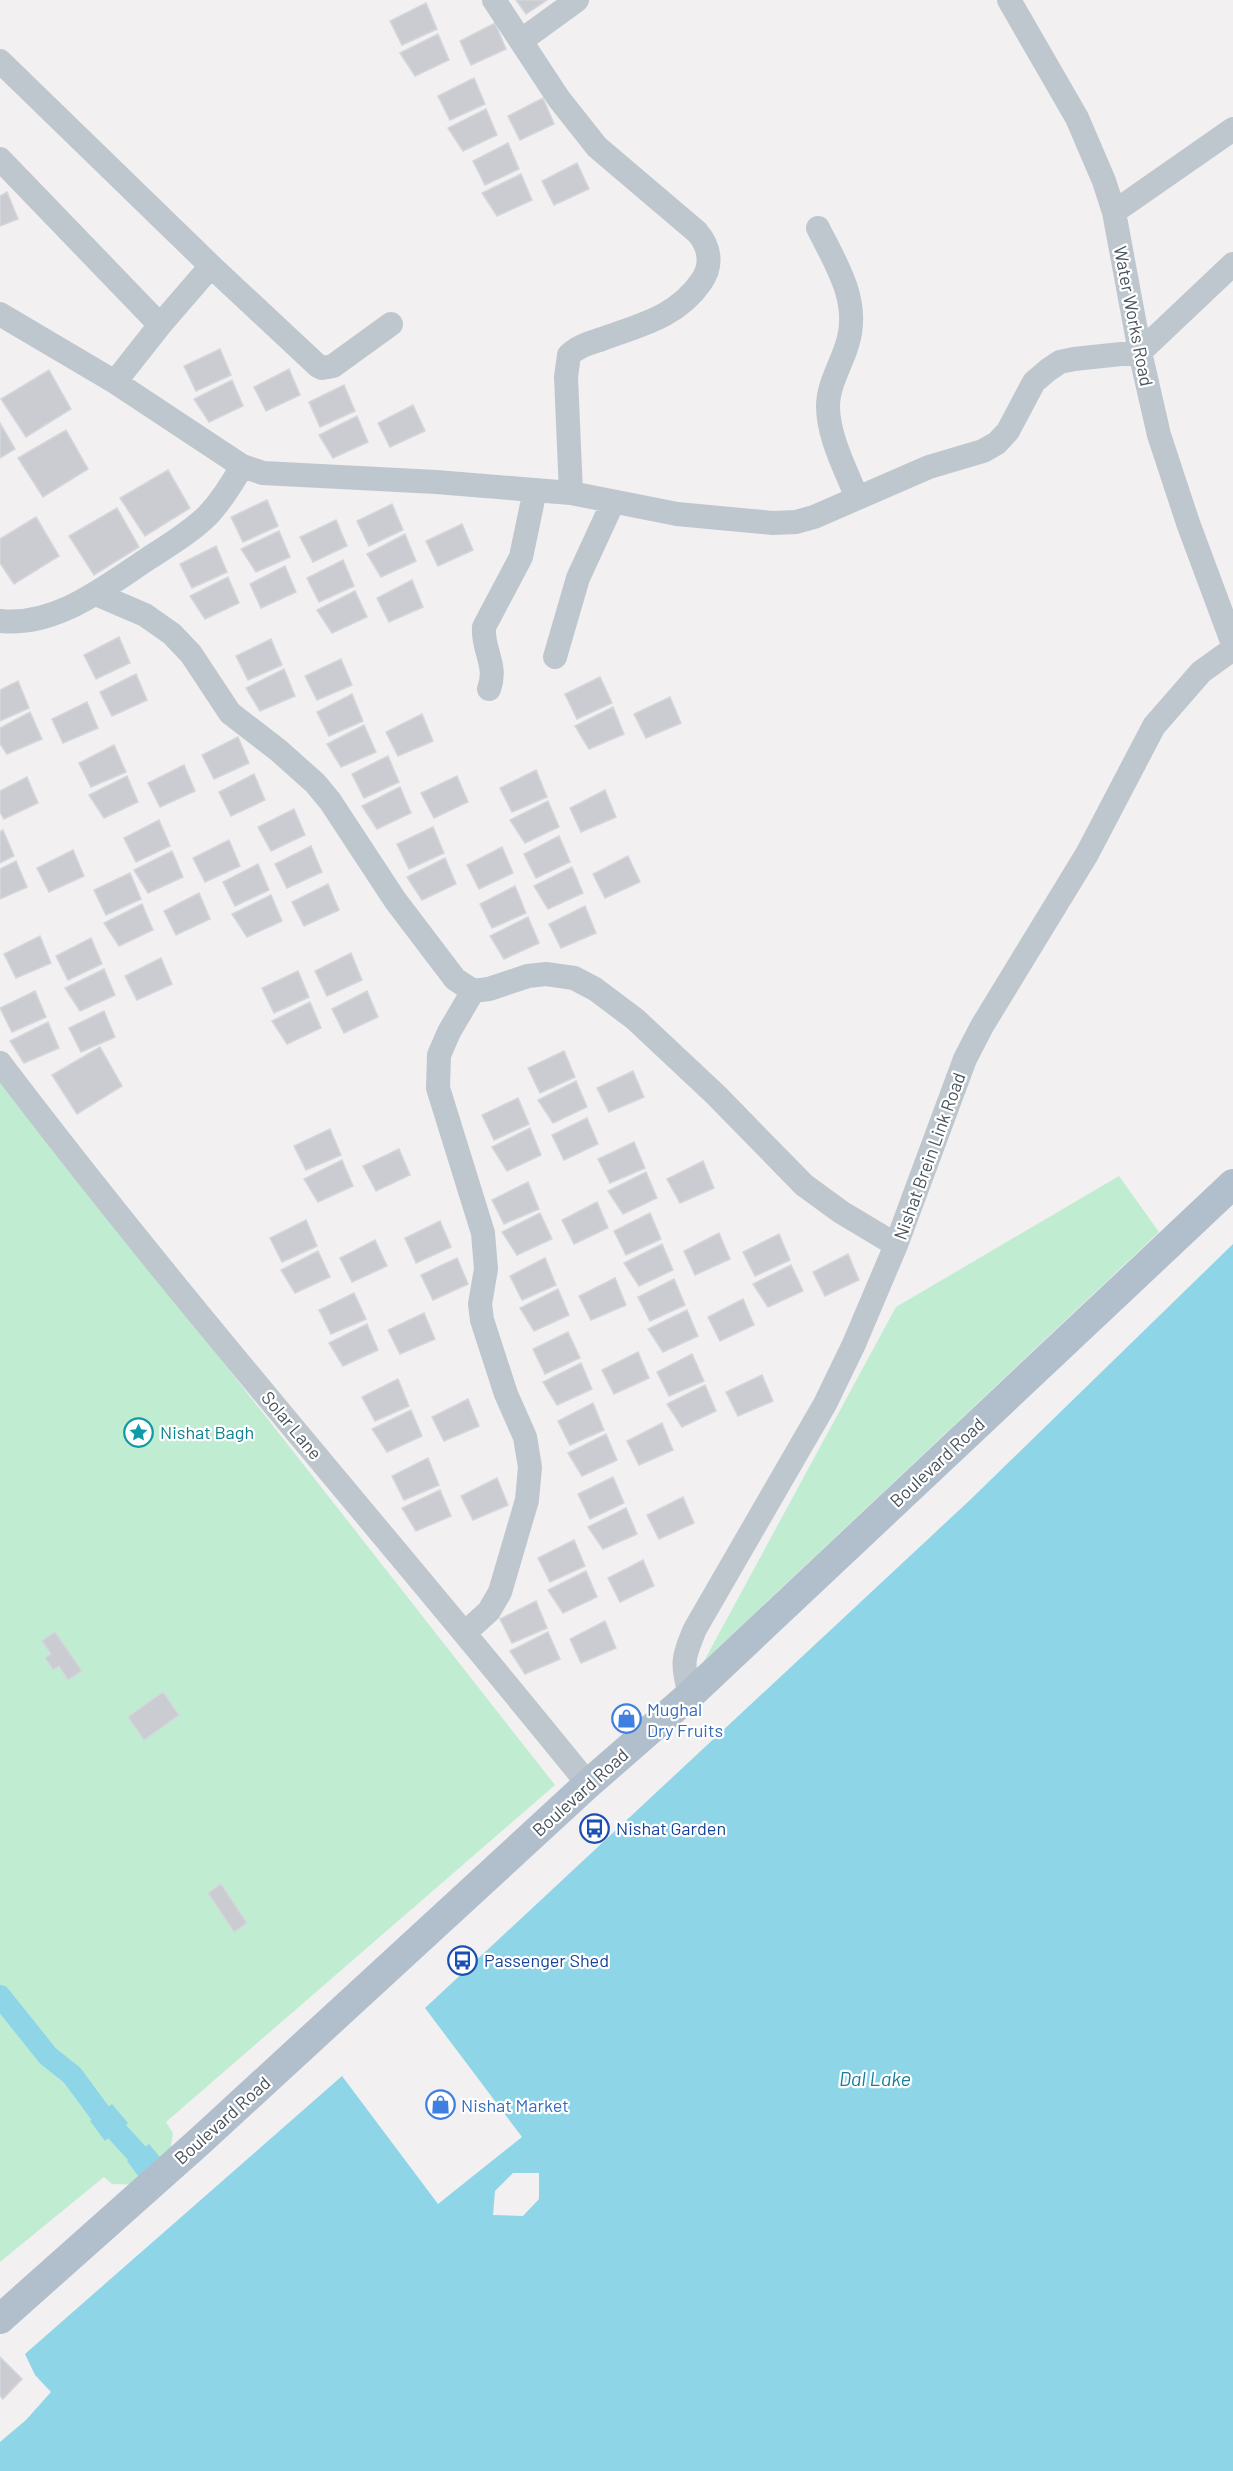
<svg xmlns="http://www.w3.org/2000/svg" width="1233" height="2471" font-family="Barlow,sans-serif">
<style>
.green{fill:#c0edd2}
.water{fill:#8fd5e8}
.pier{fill:#f2f0f0}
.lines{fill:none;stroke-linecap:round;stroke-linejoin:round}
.canal{stroke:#8fd5e8;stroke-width:22}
.building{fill:#caccd2;stroke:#d4d6db;stroke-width:1.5}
.minor{stroke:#bec7ce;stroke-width:24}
.major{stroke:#b1bfcd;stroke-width:30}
.labels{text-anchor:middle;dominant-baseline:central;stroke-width:4.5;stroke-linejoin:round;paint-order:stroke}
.street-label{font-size:18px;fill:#48535c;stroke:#fff}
.culture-label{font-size:18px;fill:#0d838f;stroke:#fff;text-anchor:start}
.shop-label{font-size:18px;fill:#366cbe;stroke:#fff;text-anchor:start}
.transit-label{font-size:18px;fill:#164399;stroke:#fff;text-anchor:start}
.water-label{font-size:20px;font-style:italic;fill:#137e9d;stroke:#fff}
</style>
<rect width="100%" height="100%" fill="#f2f0f0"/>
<path class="green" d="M0 1078 555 1785 166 2122 173 2133 168 2166 143 2185 112 2184 104 2177 0 2262Z
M1119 1176 1159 1232 704 1661 896 1307Z"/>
<path class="water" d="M1233 1244V2471H0V2442L26 2420 51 2392 35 2375 25 2354 342 2076 438 2204 522 2137 425 2008 970 1500Z
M0 1989 51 2054 44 2059 0 2003Z
M112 2104 128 2123 105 2141 90 2121Z
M149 2144 165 2163 142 2181 127 2161Z"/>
<path class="pier" d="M513 2173H539V2199L523 2216 493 2215 495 2191Z"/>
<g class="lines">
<path class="canal" d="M0 1996 48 2056 72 2075 100 2113 154 2172"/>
</g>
<path class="building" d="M516 0H547L526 14Z
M426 3 437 29 402 45 390 21Z
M495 23 506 49 471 65 460 41Z
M438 34 449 60 415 76 400 53Z
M474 78 485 104 450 120 438 96Z
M543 98 554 124 520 140 508 116Z
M486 109 497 135 463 151 448 128Z
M508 143 519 169 485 185 473 161Z
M577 163 589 189 554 205 542 181Z
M521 174 532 200 497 216 482 193Z
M7 192 18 219 0 226V196Z
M220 349 231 375 196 391 184 366Z
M289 369 300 395 266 411 254 387Z
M49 370 71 409 26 437 1 399Z
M232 380 243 406 209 422 194 399Z
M344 385 355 411 320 427 309 402Z
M413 405 425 431 390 447 378 423Z
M357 416 368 442 333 458 319 435Z
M0 423 15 449 0 458Z
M66 430 88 469 43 497 18 458Z
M168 470 190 508 145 536 120 498Z
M267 500 278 526 243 542 231 517Z
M392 504 403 530 369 546 357 521Z
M117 508 139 547 94 575 69 536Z
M36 517 59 556 14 584 0 563V539Z
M336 520 347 546 313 562 300 537Z
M462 524 473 550 438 566 426 541Z
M279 531 290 557 256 572 241 549Z
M405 534 416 561 381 577 367 554Z
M216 546 227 572 192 588 180 564Z
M343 560 354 586 319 602 307 578Z
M285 566 296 592 261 608 250 584Z
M228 577 239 603 205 619 190 596Z
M412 580 423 607 389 622 377 598Z
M355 591 367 617 332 633 317 610Z
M119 637 130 663 96 679 84 655Z
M271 639 282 665 248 680 236 656Z
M341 659 352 685 317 700 305 676Z
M284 669 295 696 260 711 246 688Z
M136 674 147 700 112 716 100 692Z
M600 677 612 703 577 719 565 694Z
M18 681 29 708 0 721V690Z
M352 694 363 721 329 736 317 712Z
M670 697 681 723 646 738 634 714Z
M87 702 98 728 63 743 52 719Z
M613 707 624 734 589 749 575 726Z
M30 712 42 739 7 754 0 744V728Z
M422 714 433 741 398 756 386 732Z
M364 725 376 752 341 767 327 744Z
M238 737 249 763 214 779 202 755Z
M114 745 126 772 91 787 79 763Z
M388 756 399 782 364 798 352 774Z
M184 765 195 791 160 807 148 783Z
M536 770 547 797 512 812 500 788Z
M254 774 265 800 231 816 219 792Z
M127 776 138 802 104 818 89 795Z
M457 776 468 802 434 818 421 793Z
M27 777 38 803 4 819 0 812V791Z
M400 787 411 813 377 829 362 806Z
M605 790 616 817 581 832 570 808Z
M548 801 559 827 525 843 510 820Z
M294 809 305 835 271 851 258 827Z
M159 820 170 846 136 862 124 838Z
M433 827 444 853 409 869 397 844Z
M3 830 14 856 0 863V832Z
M559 836 570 862 536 878 524 854Z
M229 840 240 866 205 882 193 858Z
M311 846 322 872 287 888 275 864Z
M502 847 513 873 479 889 467 865Z
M73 850 84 876 49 892 37 868Z
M172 851 183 877 148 893 134 870Z
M628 856 640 882 605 898 593 874Z
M445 858 456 884 422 900 407 877Z
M16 861 27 887 0 899V869Z
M258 864 269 890 235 906 223 882Z
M572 867 583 893 548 909 534 886Z
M130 873 141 899 106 915 94 890Z
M328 884 339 910 304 926 292 902Z
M515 886 526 913 492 928 480 904Z
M199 893 210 919 176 935 164 911Z
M271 895 282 921 247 937 232 914Z
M142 904 153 930 119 946 104 923Z
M585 906 596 933 561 948 549 924Z
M528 917 539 943 504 959 490 936Z
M40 936 51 963 16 978 4 954Z
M91 938 102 964 68 980 56 956Z
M351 953 362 980 327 996 315 971Z
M161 958 172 984 137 1000 125 976Z
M104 969 115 995 80 1011 65 988Z
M298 971 309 997 274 1013 262 988Z
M35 991 46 1017 12 1032 0 1008Z
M367 991 378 1017 344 1033 332 1009Z
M310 1002 321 1028 287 1044 272 1021Z
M104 1011 115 1037 81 1052 69 1028Z
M48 1022 59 1048 24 1063 10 1041Z
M100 1047 122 1086 77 1114 52 1075Z
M564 1051 575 1077 540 1093 528 1068Z
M633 1071 644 1097 609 1112 597 1088Z
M576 1081 587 1107 553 1123 538 1100Z
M518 1098 529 1124 494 1140 482 1115Z
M587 1118 598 1144 564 1160 552 1135Z
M530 1128 541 1155 507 1171 492 1147Z
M330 1129 341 1155 306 1170 294 1146Z
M634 1142 645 1168 610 1183 598 1159Z
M399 1149 410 1175 376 1191 363 1166Z
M342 1160 353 1186 318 1202 304 1179Z
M703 1161 714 1188 680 1203 667 1179Z
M646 1172 657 1198 623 1214 608 1191Z
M528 1182 539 1209 504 1224 492 1200Z
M597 1202 608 1228 574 1244 562 1220Z
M540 1213 552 1239 517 1255 502 1232Z
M650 1213 661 1239 626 1255 614 1231Z
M306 1220 317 1246 282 1262 270 1238Z
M440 1221 451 1247 416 1263 405 1238Z
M719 1233 730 1259 695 1275 684 1251Z
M779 1234 790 1260 755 1276 743 1252Z
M375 1240 387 1266 352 1282 340 1258Z
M662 1244 673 1270 639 1286 624 1263Z
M318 1251 330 1277 295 1293 281 1270Z
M848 1254 859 1280 825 1296 813 1272Z
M457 1258 468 1284 433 1300 421 1275Z
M545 1258 556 1285 522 1300 510 1276Z
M791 1265 803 1291 768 1307 753 1284Z
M615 1278 626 1305 591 1320 579 1296Z
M674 1279 685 1305 650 1321 638 1297Z
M558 1289 569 1315 534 1331 520 1308Z
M354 1293 366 1319 331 1334 319 1310Z
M743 1299 754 1325 720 1341 708 1317Z
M687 1310 698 1336 663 1352 648 1329Z
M424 1313 435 1339 400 1354 388 1330Z
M367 1324 378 1350 343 1366 329 1343Z
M568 1332 580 1358 545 1374 533 1349Z
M638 1352 649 1378 614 1394 602 1370Z
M692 1354 704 1381 669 1396 657 1372Z
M581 1363 592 1389 557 1405 543 1382Z
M762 1375 773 1401 738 1416 726 1392Z
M398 1379 409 1406 375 1421 362 1397Z
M705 1385 716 1411 682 1427 667 1404Z
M468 1399 479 1426 444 1441 432 1417Z
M593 1403 604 1430 570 1445 558 1421Z
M411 1410 422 1436 387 1452 372 1429Z
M662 1423 673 1450 639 1465 627 1441Z
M606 1434 617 1460 582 1476 568 1453Z
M428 1458 439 1485 404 1500 392 1476Z
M613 1477 624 1503 590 1519 578 1494Z
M497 1478 508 1505 473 1520 461 1496Z
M440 1490 451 1516 416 1531 402 1508Z
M683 1497 694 1523 659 1539 647 1515Z
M626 1508 637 1534 603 1549 588 1527Z
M574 1540 585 1566 550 1582 538 1558Z
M643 1560 654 1586 620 1602 608 1578Z
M586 1571 597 1597 563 1613 548 1590Z
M536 1601 547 1628 512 1643 500 1619Z
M605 1621 616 1648 581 1663 570 1639Z
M55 1632 82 1671 68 1680 59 1666 53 1670 45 1658 51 1654 42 1641Z
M548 1632 560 1659 525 1674 510 1651Z
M163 1692 179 1715 144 1740 128 1717Z
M221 1884 247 1923 234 1932 208 1893Z
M0 2357 22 2379 3 2399 0 2396Z"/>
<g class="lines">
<path class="minor" d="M494 0 559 99 597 147 697 232C710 247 713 265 701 282 677 317 640 325 602 339 590 343 578 346 569 355L566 377 571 493
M1009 0 1077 118 1104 181 1114 212 1140 352 1159 435 1188 523 1233 644
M522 40 577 0
M0 61 211 266 318 366 322 368 333 366 391 324
M0 159 160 325
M1114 212 1233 129
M818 228C837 266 861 302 847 345 841 365 828 385 828 406 828 437 846 470 857 498
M0 314 115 382 242 466 263 473 436 482 571 493 677 514 773 523 796 522 814 517 929 467 983 451 997 443 1008 431 1034 382 1048 370 1060 362 1074 359 1140 352 1233 264
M115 382 160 325 211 266
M96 594 145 615 172 634 191 654 230 713 278 750 315 783 330 801 395 900 455 979 473 991 489 989 528 976 546 974 574 978 595 989 635 1019 716 1095 804 1185 841 1212 896 1245
M0 621C56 627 105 587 149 558 169 545 191 532 208 515 222 500 232 484 242 466
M555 657 578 578 613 502
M489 689C498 665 482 650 484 627L521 557 535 490
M0 1063C187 1310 393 1542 588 1784
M466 1632 489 1611 500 1592 527 1500 530 1467 525 1437 506 1394 482 1320 480 1304 486 1269 483 1233 438 1088 439 1055 449 1032 473 991
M690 1695C682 1662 682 1660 695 1629L825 1404 854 1344 896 1245 965 1059 982 1026 1087 854 1154 726 1201 672 1233 649"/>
<path class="major" d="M0 2319 200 2141 588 1784 690 1695 1233 1184"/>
</g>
<defs>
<symbol id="sight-ring" viewBox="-11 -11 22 22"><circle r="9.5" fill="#fff" stroke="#0f9aa8" stroke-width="1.5"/><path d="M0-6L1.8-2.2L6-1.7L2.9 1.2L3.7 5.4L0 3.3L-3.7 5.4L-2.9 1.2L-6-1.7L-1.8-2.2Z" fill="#0f9aa8"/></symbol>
<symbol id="shop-ring" viewBox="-11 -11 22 22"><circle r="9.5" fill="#fff" stroke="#3f7fe0" stroke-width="1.5"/><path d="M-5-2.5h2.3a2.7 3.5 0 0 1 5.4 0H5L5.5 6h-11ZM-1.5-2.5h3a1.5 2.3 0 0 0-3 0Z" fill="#3f7fe0"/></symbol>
<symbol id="bus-ring" viewBox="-11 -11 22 22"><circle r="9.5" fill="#fff" stroke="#1a4fb4" stroke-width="1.5"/><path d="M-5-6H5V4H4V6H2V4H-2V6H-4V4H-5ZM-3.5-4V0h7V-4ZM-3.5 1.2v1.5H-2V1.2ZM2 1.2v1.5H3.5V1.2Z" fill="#1a4fb4"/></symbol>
</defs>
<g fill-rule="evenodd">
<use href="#sight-ring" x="122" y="1416" width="33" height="33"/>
<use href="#shop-ring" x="610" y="1702" width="33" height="33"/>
<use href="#bus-ring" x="578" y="1812" width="33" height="33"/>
<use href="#bus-ring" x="446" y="1944" width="33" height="33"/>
<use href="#shop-ring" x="424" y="2088" width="33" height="33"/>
</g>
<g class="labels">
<g class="street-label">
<text transform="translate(1134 316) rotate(79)">Water Works Road</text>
<text transform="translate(929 1156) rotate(-70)">Nishat Brein Link Road</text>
<text transform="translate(292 1425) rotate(50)">Solar Lane</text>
<text transform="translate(937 1462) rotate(-43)">Boulevard Road</text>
<text transform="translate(580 1792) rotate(-42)">Boulevard Road</text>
<text transform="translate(222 2120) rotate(-42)">Boulevard Road</text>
</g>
<g class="culture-label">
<text x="160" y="1432">Nishat Bagh</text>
</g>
<g class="shop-label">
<text x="647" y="1709">Mughal<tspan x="647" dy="21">Dry Fruits</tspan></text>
<text x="461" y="2105">Nishat Market</text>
</g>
<g class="transit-label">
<text x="616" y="1828">Nishat Garden</text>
<text x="484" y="1960">Passenger Shed</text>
</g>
<g class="water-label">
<text x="875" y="2078">Dal Lake</text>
</g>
</g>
</svg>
